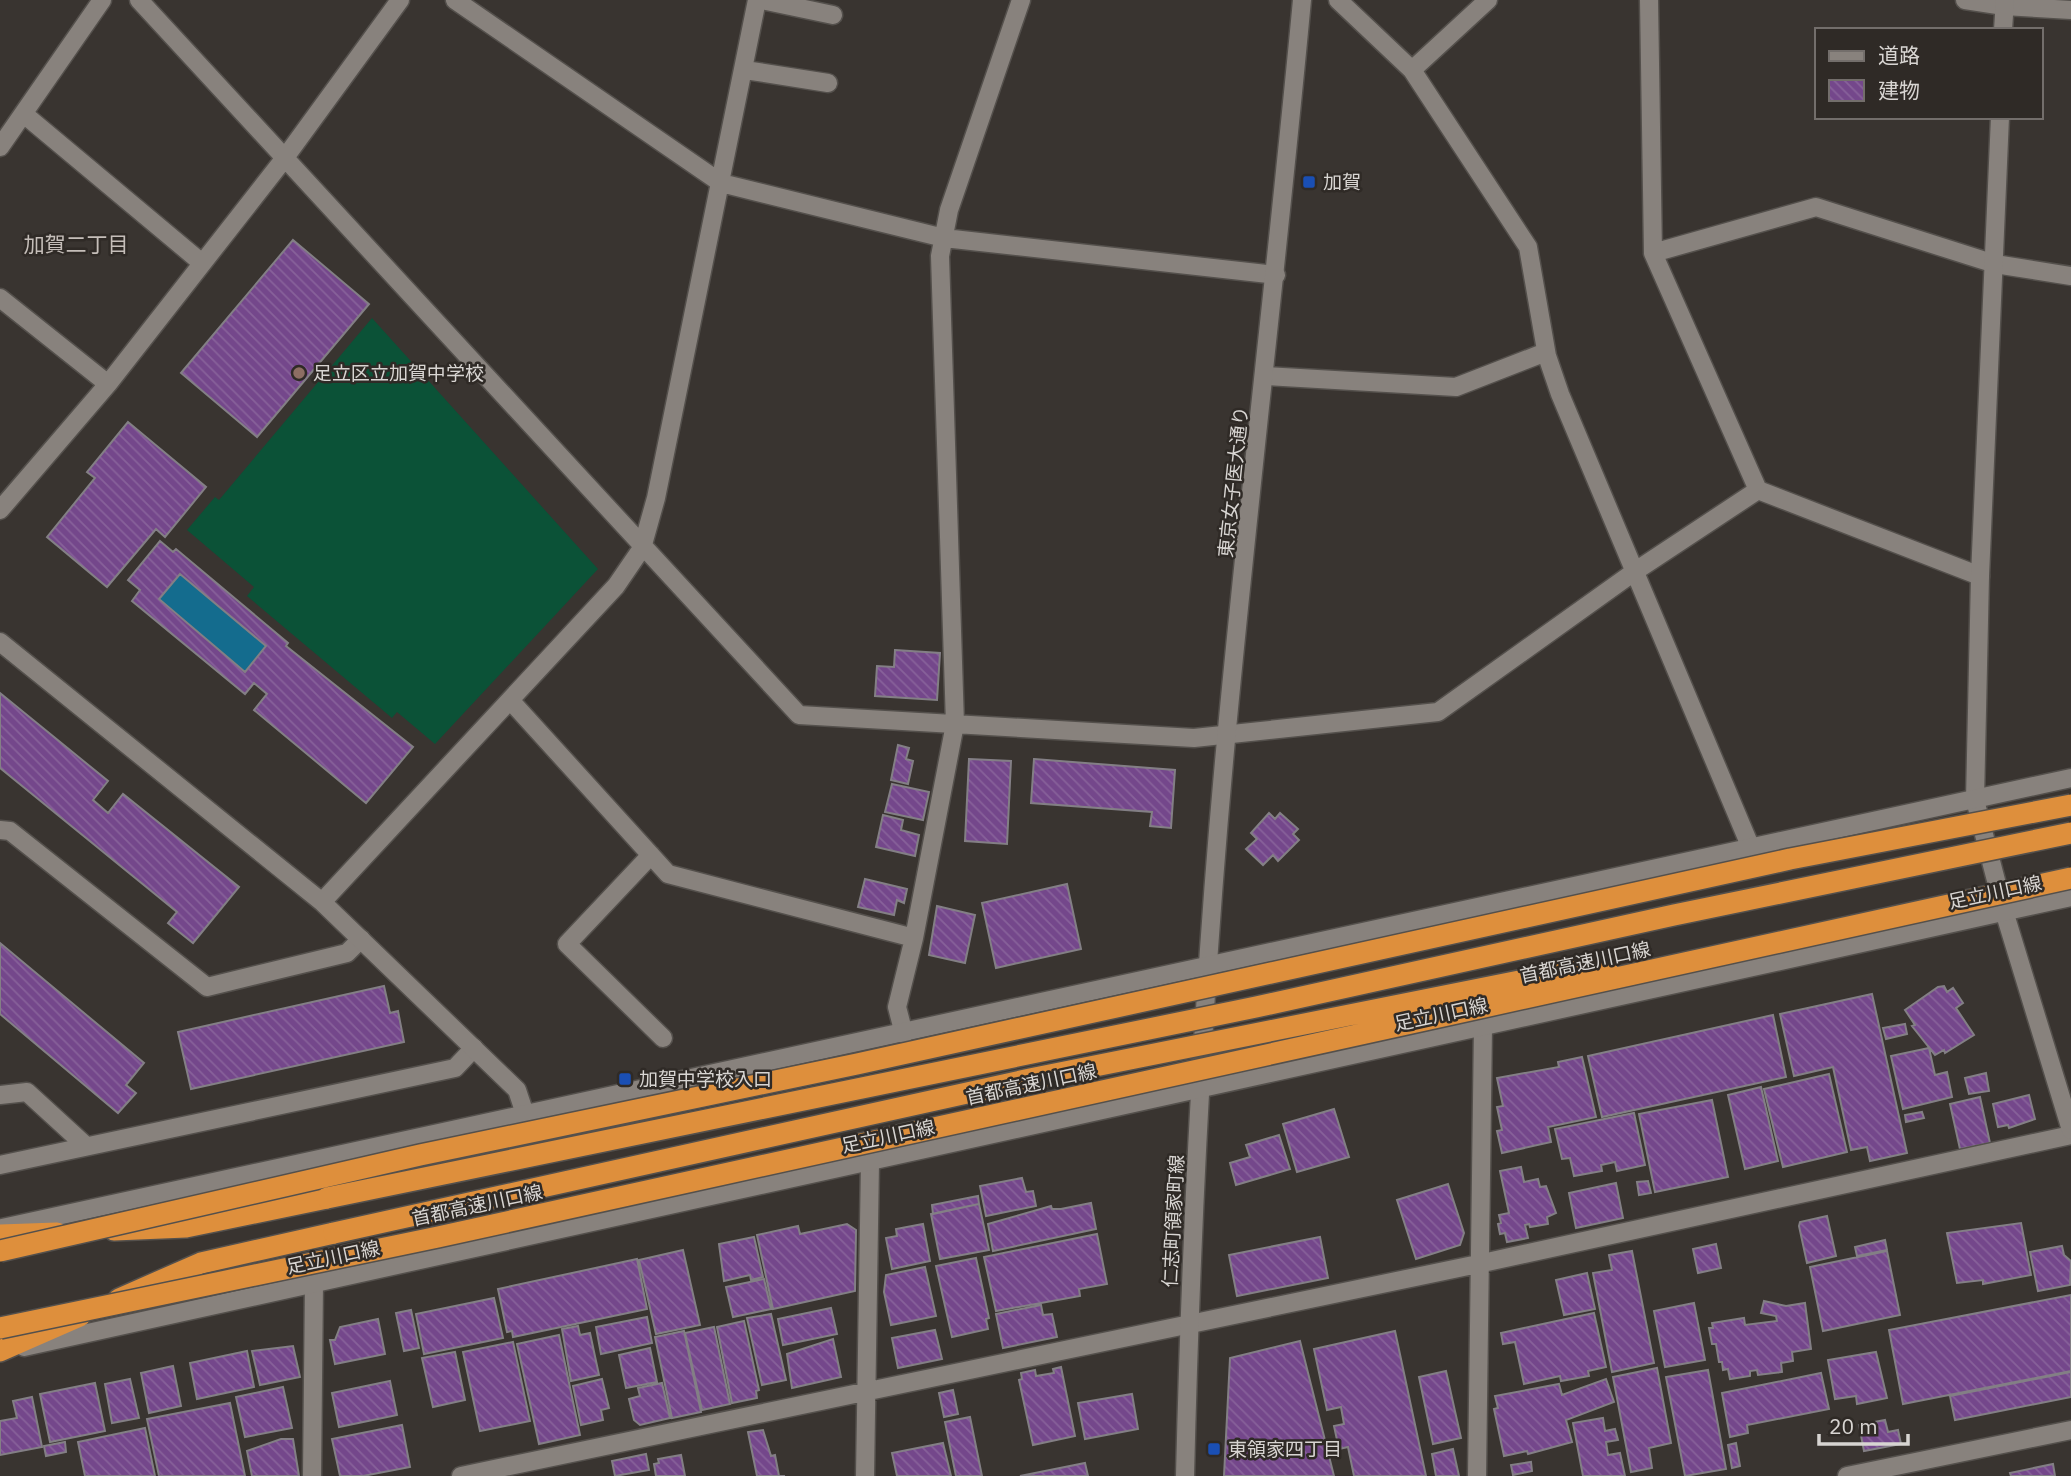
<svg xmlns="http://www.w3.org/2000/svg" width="2071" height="1476" font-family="'IBM Plex Sans','Noto Sans JP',sans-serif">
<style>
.pitch{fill:#0b5237}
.water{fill:#146c8e}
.building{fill:url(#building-back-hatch);stroke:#837f85;stroke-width:2;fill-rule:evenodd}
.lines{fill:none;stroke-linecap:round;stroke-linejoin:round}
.service-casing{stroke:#54504c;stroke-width:21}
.minor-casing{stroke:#54504c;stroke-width:21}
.tertiary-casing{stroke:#54504c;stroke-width:21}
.secondary-casing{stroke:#54504c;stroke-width:21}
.motorway-casing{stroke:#54504c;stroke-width:24}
.service{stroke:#88827d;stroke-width:18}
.minor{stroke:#88827d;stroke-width:18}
.tertiary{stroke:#88827d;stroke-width:18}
.secondary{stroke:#88827d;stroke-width:18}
.motorway{stroke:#de8f3c;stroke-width:21}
.motorway-bridge-casing{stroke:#54504c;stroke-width:24;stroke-linecap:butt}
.motorway-bridge{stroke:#de8f3c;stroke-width:21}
.transit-dot{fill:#1a4fb4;stroke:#2f2a26;stroke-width:2.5}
.education-dot{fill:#8d6e63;stroke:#2f2a26;stroke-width:2.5}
.labels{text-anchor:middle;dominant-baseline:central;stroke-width:5;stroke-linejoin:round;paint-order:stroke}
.poi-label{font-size:19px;fill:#d8d5d2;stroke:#2f2a26;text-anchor:start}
.street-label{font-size:19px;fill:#d8d5d2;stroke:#2f2a26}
.neighbourhood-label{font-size:21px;fill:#c5beb9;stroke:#2f2a26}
</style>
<defs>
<pattern id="building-back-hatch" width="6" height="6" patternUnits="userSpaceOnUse" patternTransform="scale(1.75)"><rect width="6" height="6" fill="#74478b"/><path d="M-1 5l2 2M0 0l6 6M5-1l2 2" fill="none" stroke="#87619a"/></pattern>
</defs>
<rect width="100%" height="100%" fill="#393430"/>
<path class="pitch" d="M372 318 598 569 435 744 397 712 392 718 247 596 254 587 187 530 215 497 219 500Z"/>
<path class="water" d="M180 574 266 646 245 672 159 599Z"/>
<path class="building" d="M293 240 369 304 257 437 181 373Z
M128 422 206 487 165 537 156 529 107 587 47 537 95 478 87 472Z
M160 541 173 552 176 549 288 643 286 646 413 747 366 803 254 710 267 694 254 683 245 694 132 601 140 590 128 580ZM180 574 266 646 245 672 159 599Z
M895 650 940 653 937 700 875 696 877 666 894 667Z
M0 693 108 781 93 800 108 813 123 794 239 887 193 943 168 923 177 912 0 768Z
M898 745 909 748 906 759 913 761 908 784 891 780Z
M969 759 1011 761 1007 844 965 841Z
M1034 759 1175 770 1171 828 1150 826 1152 812 1031 803Z
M892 784 929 792 923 820 885 812Z
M1269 813 1275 819 1280 813 1298 829 1293 834 1299 840 1278 861 1273 855 1263 865 1246 849 1257 839 1251 833Z
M883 815 903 820 901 830 919 835 915 856 876 847Z
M865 879 907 889 904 903 897 900 894 915 858 907Z
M1067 884 1081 949 996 968 982 903Z
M937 906 975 915 965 963 929 955Z
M0 943 144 1063 126 1085 136 1093 118 1113 0 1014Z
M384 986 390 1013 398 1011 404 1042 191 1089 178 1032Z
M1944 986 1947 992 1953 988 1963 1003 1956 1008 1974 1035 1945 1053 1944 1050 1935 1055 1912 1026 1915 1025 1905 1010 1938 987Z
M1872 994 1907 1153 1870 1161 1867 1147 1851 1150 1833 1067 1794 1076 1780 1014Z
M1773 1015 1786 1077 1602 1117 1588 1056Z
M1905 1024 1907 1034 1886 1039 1883 1028Z
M1929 1048 1935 1075 1947 1072 1952 1097 1903 1109 1891 1056Z
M1582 1057 1596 1117 1548 1127 1551 1142 1502 1153 1497 1131 1502 1130 1497 1107 1503 1106 1497 1078 1559 1067 1558 1062Z
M1986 1073 1989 1091 1969 1094 1965 1078Z
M1829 1074 1847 1152 1783 1167 1764 1089Z
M1761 1087 1778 1161 1745 1169 1728 1095Z
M2029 1095 2035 1119 2009 1128 2008 1125 1998 1127 1993 1104Z
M1980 1097 1990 1143 1960 1149 1950 1104Z
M1712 1100 1728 1177 1655 1192 1639 1114Z
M1334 1109 1349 1157 1297 1172 1283 1124Z
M1922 1112 1924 1118 1906 1122 1905 1115Z
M1634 1113 1645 1165 1617 1171 1615 1162 1601 1165 1602 1171 1574 1176 1570 1158 1562 1159 1555 1129Z
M1279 1135 1290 1169 1236 1185 1230 1163 1250 1157 1246 1145Z
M1521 1167 1524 1182 1538 1179 1540 1187 1546 1186 1556 1213 1547 1217 1548 1224 1530 1227 1529 1224 1525 1225 1528 1238 1507 1242 1505 1233 1500 1234 1498 1224 1501 1223 1499 1215 1509 1213 1500 1171Z
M1022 1178 1026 1192 1033 1191 1036 1206 986 1216 980 1186Z
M1648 1181 1651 1193 1639 1195 1637 1182Z
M1616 1183 1623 1218 1576 1228 1569 1193Z
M1448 1184 1464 1233 1460 1245 1416 1259 1397 1200Z
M978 1196 979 1204 933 1214 932 1205Z
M1091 1203 1096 1229 993 1251 988 1224 1051 1206 1052 1209H1061Z
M979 1204 989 1250 940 1259 931 1214Z
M1827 1216 1836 1256 1807 1263 1799 1226 1800 1222Z
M2021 1223 2031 1275 1983 1284V1280L1957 1283 1947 1233Z
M847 1224 856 1230 855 1291 773 1309 757 1235 798 1226 800 1234Z
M923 1224 930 1261 892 1269 886 1238 897 1236 896 1229Z
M1097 1234 1107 1284 1079 1289 1080 1296 996 1311 984 1257Z
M754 1237 763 1277 751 1280 750 1275 724 1281 719 1244Z
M1320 1237 1328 1278 1237 1296 1229 1255Z
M1885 1240 1887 1250 1857 1256 1855 1247Z
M1716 1244 1721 1268 1698 1273 1693 1249Z
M2062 1246 2064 1255 2071 1261 2070 1285 2038 1291 2030 1252Z
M683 1250 700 1325 656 1334 639 1260Z
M1632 1251 1654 1363 1612 1372 1593 1273 1612 1270 1609 1255Z
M1887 1251 1900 1315 1823 1331 1810 1267Z
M976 1258 989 1318 986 1319 988 1329 952 1337 936 1266Z
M637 1259 647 1309 513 1337 512 1331 507 1332 498 1289Z
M925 1267 936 1316 891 1325 884 1292 886 1275Z
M1587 1273 1595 1309 1564 1315 1556 1280Z
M764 1279 771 1309 733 1317 726 1287Z
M2071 1295V1371L1903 1404 1889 1330Z
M494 1298 503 1338 424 1354 416 1314Z
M1764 1301 1786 1306 1805 1303 1811 1349 1792 1352 1793 1361 1781 1363 1782 1372 1758 1375 1757 1370 1750 1371V1376L1730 1379 1728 1369 1723 1370 1722 1362H1719L1716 1344H1712L1709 1328H1713L1712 1323 1744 1318 1745 1325 1777 1321 1776 1316 1761 1313Z
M1694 1303 1705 1360 1665 1367 1654 1311Z
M1041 1305 1043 1315 1052 1314 1057 1337 1003 1348 996 1314Z
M831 1308 837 1334 783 1345 778 1319Z
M411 1310 419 1348 404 1351 396 1313Z
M1594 1313 1606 1367 1588 1371 1589 1376 1561 1381 1560 1376 1524 1384 1515 1342 1503 1344 1501 1333Z
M771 1314 786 1380 762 1385 747 1318Z
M647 1317 652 1343 601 1354 596 1327Z
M378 1319 385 1354 335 1364 330 1340H335L340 1327Z
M744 1321 759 1390 756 1391 757 1398 732 1403 717 1327Z
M578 1326 580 1335 590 1333 599 1375 571 1381 562 1329Z
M714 1327 730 1404 702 1410 685 1333Z
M935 1330 942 1359 898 1368 892 1338Z
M684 1331 701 1412 672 1418 655 1337Z
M1395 1331 1426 1476H1354L1348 1447 1339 1449 1334 1426 1344 1424 1341 1407 1327 1410 1314 1349Z
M559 1335 580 1435 539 1444 517 1344Z
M833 1339 841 1377 792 1388 787 1354Z
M1300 1341 1334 1476H1224L1230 1358Z
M513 1342 530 1421 480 1431 463 1352Z
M293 1346 300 1377 260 1385 252 1351Z
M650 1348 657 1382 626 1388 619 1355Z
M247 1351 254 1387 197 1399 190 1363Z
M455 1352 465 1400 433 1407 422 1358Z
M1876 1352 1887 1398 1857 1404 1856 1396 1835 1399 1828 1360Z
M173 1366 181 1406 149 1413 141 1373Z
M1061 1367 1075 1436 1033 1445 1019 1380 1022 1379 1021 1373 1035 1370 1036 1376 1054 1373 1053 1369Z
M1657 1368 1671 1443 1649 1448 1652 1468 1631 1472 1613 1377Z
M1708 1370 1726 1469 1685 1476 1666 1377Z
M1446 1371 1461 1438 1433 1444 1419 1377Z
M2071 1372V1397L1955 1420 1950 1396Z
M1821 1373 1829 1409 1747 1425 1748 1433 1730 1437 1722 1393Z
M130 1379 139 1418 112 1423 105 1384Z
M602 1379 609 1408 601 1410 603 1420 581 1425 573 1386Z
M1606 1379 1614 1402 1566 1420 1572 1442 1528 1454 1527 1451 1504 1456 1494 1409 1498 1408 1495 1396 1559 1384 1562 1395Z
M390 1381 397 1415 339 1427 332 1393Z
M95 1383 105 1431 50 1442 40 1394Z
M662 1383 670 1418 640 1425 634 1420 629 1399 640 1396 638 1388Z
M283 1387 292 1428 245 1437 236 1397Z
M953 1390 958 1414 944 1417 939 1393Z
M1132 1394 1138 1429 1085 1439 1078 1403Z
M32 1397 42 1447 0 1455V1421L17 1418 13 1401Z
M230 1403 245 1476H159L147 1419Z
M970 1417 982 1476H956L945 1422Z
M1603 1418 1605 1431 1615 1429 1618 1440 1606 1442 1608 1455 1620 1453 1625 1476H1583L1573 1423Z
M1885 1420 1888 1432 1898 1430 1901 1444 1864 1451 1859 1425Z
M402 1425 410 1467 363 1476H340L332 1439Z
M145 1428 155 1476H85L78 1442Z
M763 1430 771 1456 775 1455 779 1476H785H757L748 1432Z
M281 1439H293L299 1476H252L247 1451Z
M65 1442 66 1452 46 1456 44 1446Z
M943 1443 951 1476H897L892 1453Z
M1736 1443 1740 1466 1732 1468 1728 1445Z
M1453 1449 1459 1476H1436L1432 1454Z
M646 1454 649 1470 615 1476 612 1461Z
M681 1455 685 1476H656L654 1464 659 1463 658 1459Z
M1531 1462 1532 1471 1513 1475 1511 1465Z
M1085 1463 1088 1476H1020Z
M2053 1464 2055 1476H2011L2010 1473Z"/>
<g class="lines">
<defs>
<path id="service" d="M0 830 10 831 207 987 347 953 361 939
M0 1095 27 1092 86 1146
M0 1165 455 1068 474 1048"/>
<path id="minor" d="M139 0 799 715 1194 738 1438 712 1634 572 1758 490 1980 576
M455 0 721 183 944 238 1276 275
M762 0 833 15
M1338 0 1412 70 1528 247 1547 356 1560 394 1751 848
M1649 0 1653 253 1758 490
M1965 0 2004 6 2071 10
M745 70 828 83
M1412 70 1488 0
M25 115 202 263
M0 147 102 0
M1653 253 1816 207 1995 264 2071 276
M0 298 108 384
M1265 376 1456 387 1546 352
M0 510 108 384 284 159 400 0
M0 642 322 902 517 1090 526 1117
M510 700 668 874 914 938
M651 855 567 944 663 1038
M322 902 616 586 642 548 656 498 757 0
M904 1034 897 1007 914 938 955 724 940 256 949 210 1021 0
M312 1476 314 1282
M461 1476 1478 1264 2071 1135
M865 1476 870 1162
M1477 1476 1483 1026
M1847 1476 2071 1430"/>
<path id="tertiary" d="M2003 30 2005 0
M2000 117 1980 576 1975 800 2004 911 2071 1130
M1185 1476C1191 1231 1203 985 1226 740 1249 493 1279 247 1302 0"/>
<path id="secondary" d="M2 1228 2071 778
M24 1347 2071 897"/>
<path id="motorway" d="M114 1230 186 1227 327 1198
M0 1235 57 1233
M119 1299 201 1263 334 1233
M0 1351 80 1316"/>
</defs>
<use href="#service" class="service-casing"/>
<use href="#minor" class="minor-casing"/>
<use href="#tertiary" class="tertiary-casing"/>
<use href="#secondary" class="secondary-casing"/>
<use href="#motorway" class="motorway-casing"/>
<use href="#service" class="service"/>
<use href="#minor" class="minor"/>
<use href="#tertiary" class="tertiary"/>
<use href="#secondary" class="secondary"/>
<use href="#motorway" class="motorway"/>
<defs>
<path id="motorway-bridge" d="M327 1198 1256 1007 1674 915 2071 833
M334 1233 1030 1079 1554 974 1607 969
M0 1251 420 1155 857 1064 1790 859 2071 805
M0 1328 438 1237 2071 878"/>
</defs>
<use href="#motorway-bridge" class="motorway-bridge-casing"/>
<use href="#motorway-bridge" class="motorway-bridge"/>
</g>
<g class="transit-dot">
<rect x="1302" y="175" width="14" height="14" rx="3.5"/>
<rect x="618" y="1072" width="14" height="14" rx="3.5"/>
<rect x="1207" y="1442" width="14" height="14" rx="3.5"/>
</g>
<circle class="education-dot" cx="299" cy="373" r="7"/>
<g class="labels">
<g class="poi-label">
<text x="1323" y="182">加賀</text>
<text x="313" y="373">足立区立加賀中学校</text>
<text x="639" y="1079">加賀中学校入口</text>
<text x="1228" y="1449">東領家四丁目</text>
</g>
<g class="street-label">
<text transform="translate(1233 482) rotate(-84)">東京女子医大通り</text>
<text transform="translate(1995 892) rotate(-12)">足立川口線</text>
<text transform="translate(1585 962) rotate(-12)">首都高速川口線</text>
<text transform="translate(1441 1014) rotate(-12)">足立川口線</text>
<text transform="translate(1031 1084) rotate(-12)">首都高速川口線</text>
<text transform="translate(888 1136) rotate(-12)">足立川口線</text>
<text transform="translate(477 1205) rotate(-12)">首都高速川口線</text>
<text transform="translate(1173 1221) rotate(-87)">仁志町領家町線</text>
<text transform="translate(333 1257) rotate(-12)">足立川口線</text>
</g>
<g class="neighbourhood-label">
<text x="76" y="244">加賀二丁目</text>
</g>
</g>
<rect x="1815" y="28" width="228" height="91" fill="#2f2a26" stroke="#736e6b" stroke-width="2"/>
<rect x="1829" y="51" width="35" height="10" fill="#88827d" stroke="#736e6b" stroke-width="2"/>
<text x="1878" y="63" font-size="21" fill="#d8d5d2">道路</text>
<rect x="1829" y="80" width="35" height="21" fill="url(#building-back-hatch)" stroke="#736e6b" stroke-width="2"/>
<text x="1878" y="98" font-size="21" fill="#d8d5d2">建物</text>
<path d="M1819 1434v10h89v-10" fill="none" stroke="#d8d5d2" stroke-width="3.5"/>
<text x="1829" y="1434" font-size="21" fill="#d8d5d2" stroke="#2f2a26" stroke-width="5" paint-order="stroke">20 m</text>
</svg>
